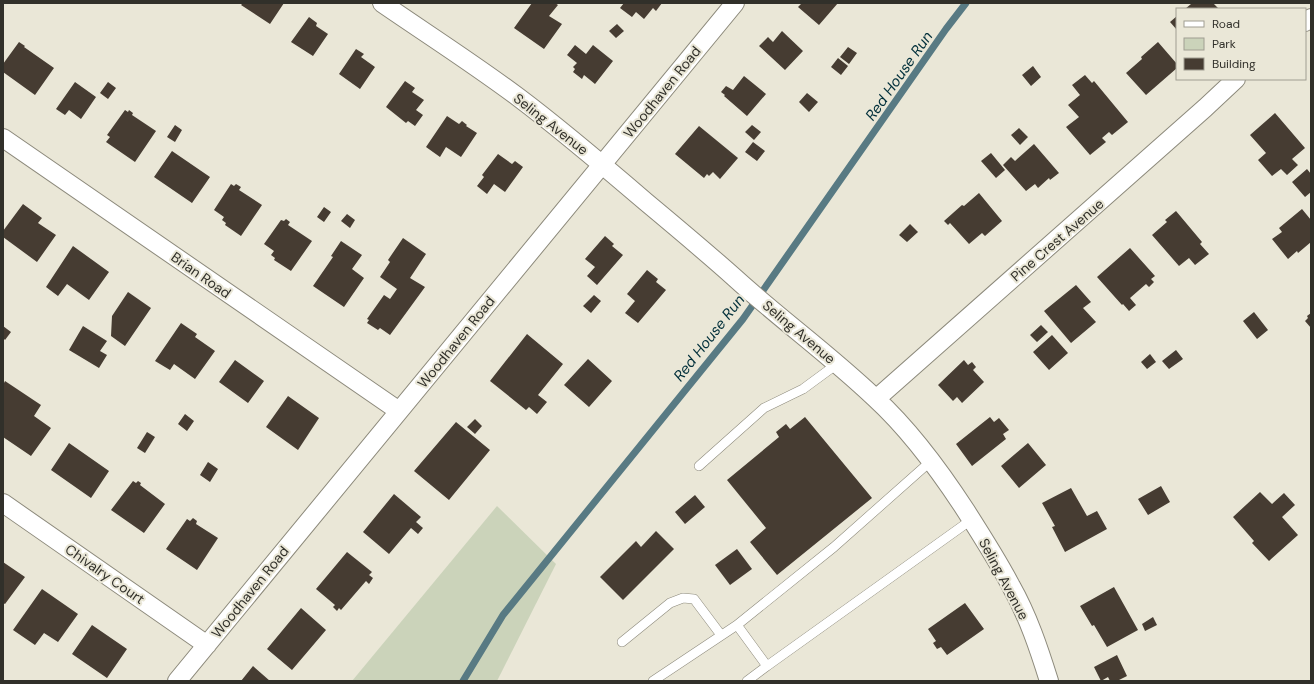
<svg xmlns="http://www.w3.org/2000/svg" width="1314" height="684" font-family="'DM Sans',sans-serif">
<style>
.green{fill:#cbd3ba}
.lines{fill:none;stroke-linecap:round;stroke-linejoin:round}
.stream{stroke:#587a83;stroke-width:7}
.building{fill:#463c32}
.service-casing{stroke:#8c897b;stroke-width:10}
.minor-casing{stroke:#8c897b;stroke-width:20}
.service{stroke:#fff;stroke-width:9}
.minor{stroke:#fff;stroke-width:18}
.labels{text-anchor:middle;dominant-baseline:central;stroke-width:4;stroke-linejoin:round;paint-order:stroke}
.street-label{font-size:14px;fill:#31302a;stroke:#eae7d7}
.water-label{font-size:15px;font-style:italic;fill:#002f3a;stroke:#eae7d7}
</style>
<rect width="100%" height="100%" fill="#eae7d7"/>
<path class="green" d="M497 506 556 564 497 681H352Z"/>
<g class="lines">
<path class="stream" d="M463 681 503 615 743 319 946 29 966 3"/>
</g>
<path class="building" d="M243 3H284L270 24 241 5Z
M532 3H555L558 5 549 16 562 24 544 49 514 28Z
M624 3H662L656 11 653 8 644 19 636 12 632 17 620 8Z
M802 3H838L819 25 798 7Z
M1190 3H1213L1219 9H1185L1191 4Z
M1177 16V30L1170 22Z
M309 17 317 23 316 26 328 34 313 56 291 42Z
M617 24 624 31 616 38 609 31Z
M782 31 803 51 785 70 759 46 768 37 773 42Z
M19 42 25 46 24 47 54 68 35 95 3 72V64Z
M1158 42 1177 64V68L1146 95 1126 73 1142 59 1141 57Z
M575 45 586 54 593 45 613 61 595 84 584 75 582 79 573 72 575 69 573 67 577 63 567 55Z
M848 47 857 53 849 64 840 57Z
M356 49 364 54 361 57 375 67 360 89 339 74Z
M838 58 848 66 841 75 831 67Z
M1033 66 1041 77 1031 86 1022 75Z
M1085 75 1092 83 1094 81 1128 122 1112 135 1109 132 1102 138 1106 142 1090 155 1066 127 1079 117 1068 105 1080 95 1072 85Z
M744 76 766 94 747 116 724 96 725 95 721 92 726 86 733 90Z
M405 81 415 88 412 92 424 100 416 110 423 115 415 126 408 121 406 123 386 107Z
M75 82 96 97 81 119 69 110 65 115 56 109Z
M108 82 116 88 108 99 100 93Z
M807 93 818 102 809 112 799 102Z
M125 110 128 112 129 110 133 113 132 115 156 131 135 162 106 142 110 137 107 135Z
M1275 113 1305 148 1292 159 1298 165 1287 175 1281 169 1272 176 1258 160 1266 153 1250 135Z
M447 116 459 124 462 121 467 125 466 126 477 133 461 157 446 147 440 157 426 147Z
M175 125 182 130 175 142 167 137Z
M752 125 761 132 754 140 745 132Z
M699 126 738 158 720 179 713 172 709 176 707 174 704 178 675 154Z
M1019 128 1028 137 1020 145 1011 135Z
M753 142 765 151 757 161 745 152Z
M1034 144 1059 173 1050 180 1049 178 1038 188 1035 184 1026 191 1003 165 1011 157 1015 161Z
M172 151 210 177 192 203 154 177Z
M991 153 1005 170 996 178 981 161Z
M498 154 512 164 515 161 523 167 505 192 494 184 487 194 477 186 484 177 482 175Z
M1307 169 1311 174V192L1305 197 1292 182Z
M231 184 234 186 236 184 241 187 239 190 262 205 241 236 225 225 226 223 222 220 224 217 214 210Z
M979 193 1002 221 985 236 982 233 969 244 950 223 948 225 944 221 962 205 964 206Z
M23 204 42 218 38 223 56 235 37 262 3 237V231Z
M324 207 331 212 324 222 317 217Z
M1302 209 1311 220V242L1298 253 1297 251 1288 259 1272 239 1282 232 1279 228Z
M1176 211 1202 242 1200 244 1209 254 1195 265 1189 258 1179 266 1152 235 1167 222 1165 220Z
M347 214 355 220 350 228 341 221Z
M286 219 290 222 288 225 312 241 291 271 274 260 275 258 271 255 274 251 264 244 281 220 284 221Z
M910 224 918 232 907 242 899 235Z
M605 236 614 244 612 246 623 255 597 285 587 276 595 267 585 259Z
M403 238 426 254 410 278 425 287 390 335 380 328 378 330 367 323 369 320 367 319 384 295 390 299 397 289 380 277 390 262 388 260Z
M341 241 362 255 352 269 364 278 344 307 313 286 333 257 331 256Z
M73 246 109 272 89 300 67 284 58 296 46 287Z
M1130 248 1155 276 1151 279 1154 282 1149 287 1146 284 1130 298 1136 305 1129 311 1123 304 1122 305 1097 277Z
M647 270 658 279 656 282 666 290 638 323 625 313 635 301 627 294Z
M1076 285 1091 302 1083 308 1096 322 1071 343 1044 311Z
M128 292 151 308 125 346 111 336 112 316Z
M594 295 601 301 591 313 583 306Z
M1254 312 1268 330 1257 339 1243 321Z
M1311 313V328L1305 321 1308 318 1307 316Z
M181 323 197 334 195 337 215 351 195 379 174 364 170 370 155 361Z
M1041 325 1048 332 1037 342 1030 335Z
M3 326 11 332 5 340 3 338Z
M83 326 107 341 100 351 107 355 99 368 69 350Z
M527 334 563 364 538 395 547 402 537 414 529 407 526 410 490 381Z
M1052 335 1068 353 1049 370 1033 352Z
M1176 350 1183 359 1169 369 1162 361Z
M1150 354 1156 362 1147 369 1141 362Z
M588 359 612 381 589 407 564 385Z
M235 360 264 381 248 403 219 382Z
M964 360 968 365 972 362 976 367 973 370 984 382 962 403 957 397 953 401 938 385Z
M5 381 41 405 34 416 51 428 31 456 3 437V385Z
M288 396 319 418 298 450 266 427Z
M185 414 194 421 187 431 178 424Z
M805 417 872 498 777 575 750 542 766 528 727 480 779 437 776 432 786 424 790 429Z
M990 417 994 422 999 418 1009 430 1003 434 1006 439 972 466 956 444Z
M475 419 482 426 475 434 467 427Z
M456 422 490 450 449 500 414 471Z
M147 432 155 437 145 453 137 448Z
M69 443 109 471 91 498 51 470Z
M1028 443 1046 465 1019 488 1001 466Z
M208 462 218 469 210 482 200 475Z
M133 481 136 483 138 481 141 483 140 485 165 504 144 533 111 510Z
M1161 486 1170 502 1148 515 1138 499Z
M1071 488 1087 516 1097 511 1107 529 1065 552 1052 527 1055 526 1042 503Z
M1260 492 1272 504 1284 493 1295 505 1282 517 1298 535 1269 561 1252 543 1254 541 1233 517Z
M394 494 421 517 416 522 423 528 418 534 411 528 389 554 363 532Z
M695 495 705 507 685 524 675 512Z
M193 518 197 521 196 524 218 538 197 570 166 549 187 519 190 521Z
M656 531 674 549 623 600 600 577 636 541 641 547Z
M737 549 752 569 730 585 715 565Z
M347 552 372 572 369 575 373 578 369 584 366 581 341 610 339 608 337 611 333 607 335 605 316 589Z
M3 562 25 577 5 604 3 603Z
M1114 587 1138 630 1107 647 1094 625 1092 626 1080 606Z
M42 589 78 614 58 642 44 633 35 645 13 630Z
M965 603 984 629 947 655 941 647 937 649 933 643 936 641 928 629Z
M301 608 326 630 292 670 267 649Z
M1153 617 1157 625 1145 631 1142 624Z
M92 625 127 649 107 678 72 654Z
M1117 655 1127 676 1117 681H1110L1108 677 1101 681 1094 667Z
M253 666 270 681H241Z"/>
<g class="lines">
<defs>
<path id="service" d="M699 466 764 408 803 389 837 364
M737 625 767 666 971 520
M622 642 670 603 683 598 694 599 721 635
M653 681 737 625 834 547 931 461
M747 681 767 666"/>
<path id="minor" d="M382 3C427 34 474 64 518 97 562 130 604 166 646 202 676 227 706 252 735 278 780 319 830 355 875 398 911 431 940 471 966 511 982 536 998 561 1011 586 1028 616 1039 649 1049 681
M1305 22 1311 18
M3 138 399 411
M876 399 1205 108 1236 79
M3 503 207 645
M177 681 735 3"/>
</defs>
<use href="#service" class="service-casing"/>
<use href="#minor" class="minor-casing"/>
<use href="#service" class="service"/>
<use href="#minor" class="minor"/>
</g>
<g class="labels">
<g class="street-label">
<text transform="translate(662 92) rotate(-51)">Woodhaven Road</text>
<text transform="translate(551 124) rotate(38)">Seling Avenue</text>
<text transform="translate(1057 240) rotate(-41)">Pine Crest Avenue</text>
<text transform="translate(201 275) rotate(35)">Brian Road</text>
<text transform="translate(799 332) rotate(40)">Seling Avenue</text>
<text transform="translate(456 342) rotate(-51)">Woodhaven Road</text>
<text transform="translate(105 574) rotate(35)">Chivalry Court</text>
<text transform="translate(1004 579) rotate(62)">Seling Avenue</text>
<text transform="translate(250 592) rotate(-51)">Woodhaven Road</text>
</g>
<g class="water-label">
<text transform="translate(899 76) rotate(-55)">Red House Run</text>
<text transform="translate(709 338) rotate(-52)">Red House Run</text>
</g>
</g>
<rect width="1314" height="684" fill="none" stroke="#31302a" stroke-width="8"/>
<rect x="1176" y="8" width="130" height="72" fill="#eae7d7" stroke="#a09e92"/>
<rect x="1184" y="21" width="20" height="6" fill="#ffffff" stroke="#a09e92"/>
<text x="1212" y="28" font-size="12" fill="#31302a">Road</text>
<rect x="1184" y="38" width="20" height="12" fill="#cbd3ba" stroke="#a09e92"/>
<text x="1212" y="48" font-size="12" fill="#31302a">Park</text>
<rect x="1184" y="58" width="20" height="12" fill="#463c32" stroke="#a09e92"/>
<text x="1212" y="68" font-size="12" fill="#31302a">Building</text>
</svg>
